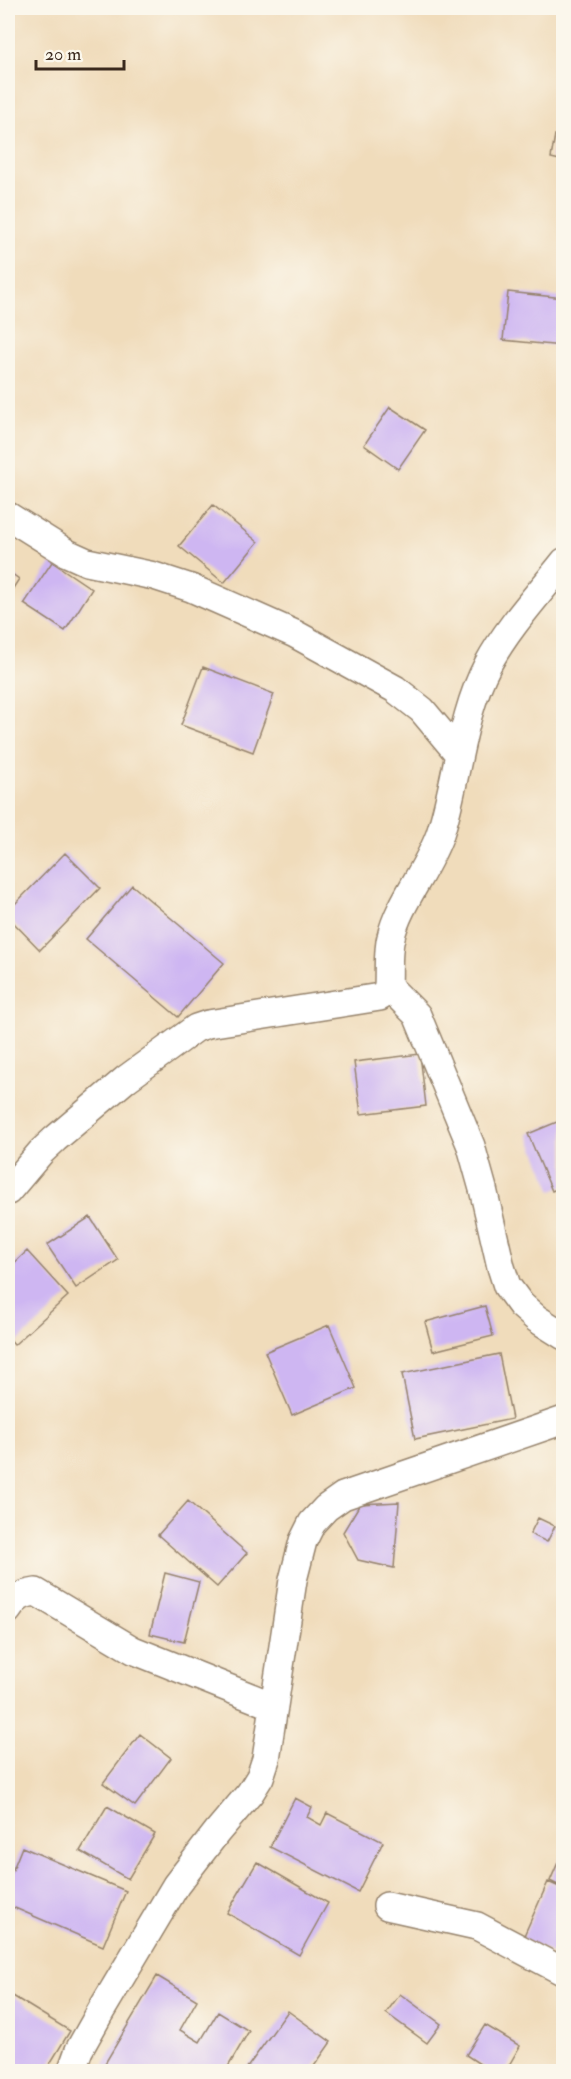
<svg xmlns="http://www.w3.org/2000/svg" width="571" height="2079" font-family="'IM FELL Double Pica',serif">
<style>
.building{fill:#ceb6f2}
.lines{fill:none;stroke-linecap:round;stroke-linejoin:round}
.street-casing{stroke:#96836c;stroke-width:30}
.street{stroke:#fff;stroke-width:27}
</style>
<rect width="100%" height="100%" fill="#fbf7ec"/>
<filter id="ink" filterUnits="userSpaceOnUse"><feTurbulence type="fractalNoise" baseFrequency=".0167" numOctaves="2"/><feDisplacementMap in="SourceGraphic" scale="12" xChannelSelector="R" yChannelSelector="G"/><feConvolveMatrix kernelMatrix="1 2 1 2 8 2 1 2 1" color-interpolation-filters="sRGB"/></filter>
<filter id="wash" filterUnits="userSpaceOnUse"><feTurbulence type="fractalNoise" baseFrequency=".008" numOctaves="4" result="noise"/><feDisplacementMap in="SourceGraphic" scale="24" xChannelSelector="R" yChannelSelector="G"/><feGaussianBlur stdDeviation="1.35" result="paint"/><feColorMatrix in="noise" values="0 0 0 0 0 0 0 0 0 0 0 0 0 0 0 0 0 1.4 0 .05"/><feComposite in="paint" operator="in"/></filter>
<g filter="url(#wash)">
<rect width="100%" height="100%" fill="#f0dcbb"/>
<g id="blocks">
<path class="building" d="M555 135 564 137V161L551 158Z
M508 292 564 298 562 346 503 340Z
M390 407 425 430 398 469 364 445Z
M213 505 258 542 224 583 179 546Z
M52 562 92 589 65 631 24 604Z
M8 571 19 579 8 596Z
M203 667 274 694 253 752 181 725Z
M65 853 100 888 40 950 8 917V911Z
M132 885 224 963 178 1017 86 939Z
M420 1054 426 1106 361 1114 354 1062Z
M564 1119V1186L552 1191 528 1134Z
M90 1217 118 1260 76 1288 47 1245Z
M27 1251 68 1296 14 1345 8 1338V1269Z
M485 1306 493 1336 433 1351 425 1322Z
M329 1325 356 1388 292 1415 265 1352Z
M499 1354 512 1419 415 1439 402 1374Z
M188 1501 247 1553 217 1587 158 1535Z
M399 1502 394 1568 358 1560 343 1532 360 1504Z
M538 1518 555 1526 547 1542 530 1534Z
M165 1573 199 1582 184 1642 150 1634Z
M140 1734 171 1758 135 1806 103 1783Z
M295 1798 312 1807 307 1817 321 1825 327 1813 383 1842 358 1892 270 1847Z
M107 1806 155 1834 128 1879 80 1851Z
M22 1847 126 1891 103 1946 8 1905V1882Z
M560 1858 564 1860V1888L550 1881Z
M257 1862 328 1903 299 1955 227 1913Z
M548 1882 564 1889V1958L522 1940Z
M157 1976 197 2000 180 2030 200 2042 218 2012 249 2031 225 2072H115L104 2065Z
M8 1993 70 2031 45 2072H23L8 2062Z
M400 1994 441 2024 427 2043 386 2013Z
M288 2011 331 2042 310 2072H250L246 2069Z
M485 2025 520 2046 505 2072H492L466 2055Z"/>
</g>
</g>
<g filter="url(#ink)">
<use href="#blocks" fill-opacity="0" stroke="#96836c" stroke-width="1.5"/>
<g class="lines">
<defs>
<path id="street" d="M8 516 67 553 87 562 154 576 191 588 295 634 395 689 422 710 458 753
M388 986 417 1015 471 1146 483 1189 501 1267 507 1286 521 1305 537 1319 564 1336
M8 1191 41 1152 55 1139 126 1079 196 1028 208 1024 380 997 385 993 388 986C389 971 387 952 391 937 398 904 428 869 440 834 458 779 460 717 488 664 508 627 538 595 564 562
M8 1610C16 1598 21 1594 36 1592L133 1650 273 1706
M387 1906 477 1926 564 1972
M71 2072 79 2050 102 2009 176 1885 217 1832 250 1793 260 1777 266 1759 293 1580 303 1541 312 1523 326 1508 343 1496 564 1420"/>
</defs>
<use href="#street" class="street-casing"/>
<use href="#street" class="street"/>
</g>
</g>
<rect width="571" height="2079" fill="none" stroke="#fbf7ec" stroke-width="30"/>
<path d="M36 60v9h88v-9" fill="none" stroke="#3b2a1e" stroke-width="3"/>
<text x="45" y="60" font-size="18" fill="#3b2a1e" stroke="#fbf7ec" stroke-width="4.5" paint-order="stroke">20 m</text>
</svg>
